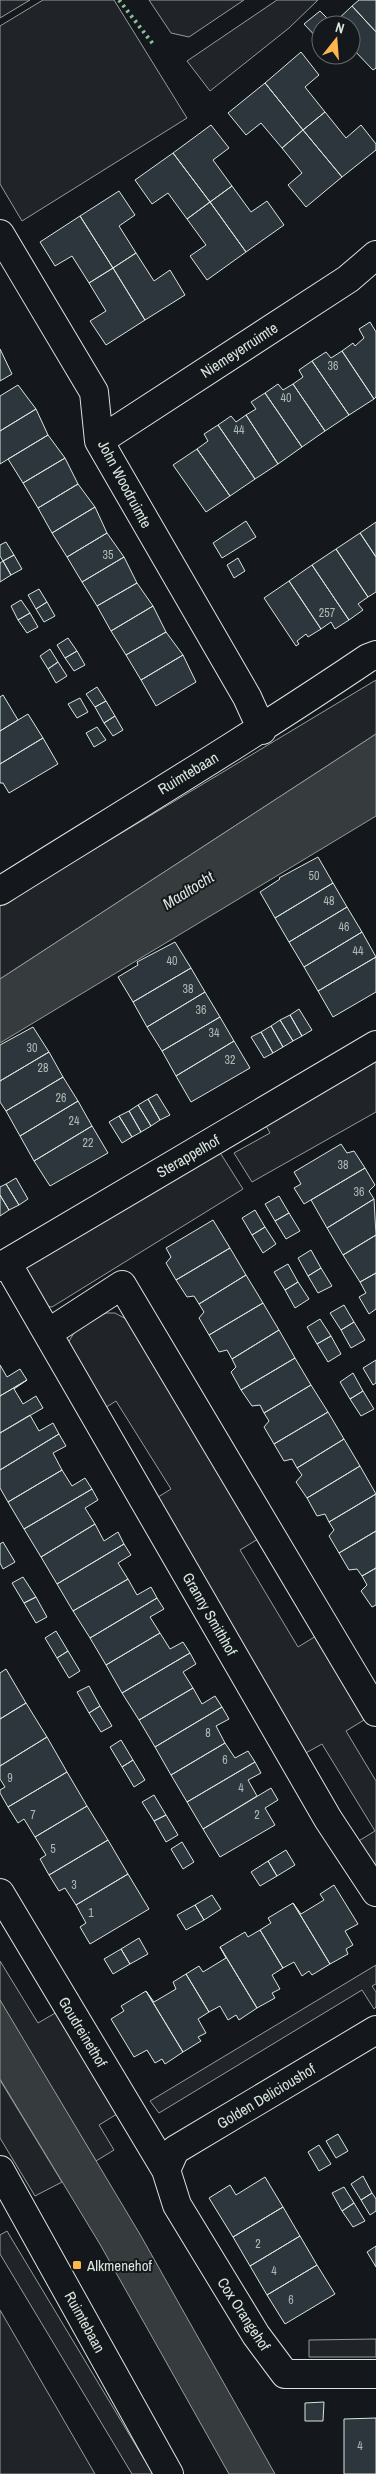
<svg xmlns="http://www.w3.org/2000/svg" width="376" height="2474" font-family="'Archivo Narrow',sans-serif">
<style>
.green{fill:#202428;stroke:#939e99}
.water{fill:#363b3e;stroke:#939e99}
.building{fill:#2c363c;stroke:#d8e6dc}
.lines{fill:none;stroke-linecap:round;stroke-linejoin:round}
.minor-casing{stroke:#d8e6dc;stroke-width:30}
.minor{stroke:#14181c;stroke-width:28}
.hedge{stroke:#8ac095;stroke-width:4;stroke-dasharray:2.5 4;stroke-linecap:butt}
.poi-dot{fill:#ffb74d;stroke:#14181c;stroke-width:2}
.labels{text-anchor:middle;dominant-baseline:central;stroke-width:4;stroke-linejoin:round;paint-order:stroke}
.number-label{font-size:12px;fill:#adbab4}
.street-label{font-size:15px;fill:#d8e6dc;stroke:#14181c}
.poi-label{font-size:15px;fill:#d8e6dc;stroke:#14181c;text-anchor:start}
.water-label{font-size:16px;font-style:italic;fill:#d8e6dc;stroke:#14181c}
</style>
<rect width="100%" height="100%" fill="#14181c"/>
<path class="green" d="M0 0H30L0 18Z
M43 0H114L187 118 22 221 0 184V26Z
M149 0H244L189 37 171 33Z
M277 0H318L289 28 210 91 187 61Z
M376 680V734L0 979V906Z
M376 1057V1112L252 1182 234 1153 270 1133 265 1124Z
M219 1151 243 1189 52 1307 38 1305 21 1279 26 1266Z
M106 1313H115L126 1319 258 1539 240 1550 298 1647 316 1636 364 1720 346 1731 376 1781V1875L357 1842 375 1831 322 1744 304 1754 155 1499 171 1489 116 1401 100 1411 68 1343 75 1331Z
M0 1961 38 2023 57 2012 117 2114 99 2125 114 2150 96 2161 0 2002Z
M376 1965V1984L372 1986 376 1992V2007L374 2009 362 1990 159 2113 150 2101Z
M0 2080 62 2182 35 2196 0 2138Z
M7 2231 153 2474H132L0 2254V2235Z
M0 2310 95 2474H0Z
M376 2339V2357H309V2340Z"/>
<path class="water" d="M376 734V816L0 1043V979Z
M0 2000 141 2236 275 2474H229L101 2246 0 2079Z"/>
<path class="building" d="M359 0H376V32L352 6Z
M352 6 376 32V68L373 70 351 47V25H321V42L304 24 320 11 333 24Z
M301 52 319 75 305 87 325 112 303 130 265 83Z
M265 83 303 130 282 148 261 123 246 135 228 113Z
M325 112 346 138 361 125 376 144V150L342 177 303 130Z
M211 125 229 148 213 160 232 186 210 202 173 153Z
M303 130 342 177 306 207 288 185 302 173 282 148Z
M173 153 210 202 187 219 168 193 152 204 135 180Z
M232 186 251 212 267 201 284 225 246 252 210 202Z
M119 191 135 215 119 226 136 253 113 268 80 216Z
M210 202 246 252 207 280 190 256 206 245 187 219Z
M80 216 113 268 89 283 72 256 55 266 40 242Z
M136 253 154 281 170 270 185 295 145 320 113 268Z
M113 268 145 320 106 345 90 321 106 311 89 283Z
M370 322 376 332V397L374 399 342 351 353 343 355 346 364 338 359 329Z
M0 349 12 374 0 381Z
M342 351 374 399 349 415 312 361 326 352 331 358Z
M312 361 349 415 325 431 293 384 303 377 299 370Z
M278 384 283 390 293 384 325 431 302 447 265 393Z
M18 385 36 409 0 431V396Z
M265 393 302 447 278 464 246 415 256 409 251 402Z
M36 409 48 435 0 464V431Z
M246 415 278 464 255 479 218 425 231 416 236 422Z
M218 425 255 479 230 496 197 449 208 441 204 434Z
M48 435 65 458 23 483 8 459Z
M197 449 230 496 206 512 173 465Z
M65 458 78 484 38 508 23 483Z
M78 484 95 507 52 533 38 508Z
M95 507 107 533 67 557 52 533Z
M246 521 256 537 222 558 213 543Z
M376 522V557L360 533Z
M107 533 124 557 82 582 67 557Z
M360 533 376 557V592L368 597 336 549Z
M6 542 14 555 3 561 0 556V545Z
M336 549 368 597 358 604 363 610 349 620 312 565Z
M14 555 22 569 11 575 3 561Z
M124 557 137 583 97 606 82 582Z
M238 558 245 571 234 578 227 565Z
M3 561 11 575 0 582V563Z
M312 565 349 620 335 629 331 622 321 629 289 581Z
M289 581 321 629 308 637 306 634 297 641 299 644 296 646 264 598Z
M137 583 153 606 111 631 97 606Z
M39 589 47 602 36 609 28 595Z
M21 600 30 613 18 620 11 606Z
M47 602 55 616 44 622 36 609Z
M153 606 166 632 126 655 111 631Z
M30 613 38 627 27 633 18 620Z
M166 632 183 655 141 680 126 655Z
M68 638 77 651 65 658 57 645Z
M50 649 58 662 48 669 40 656Z
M77 651 85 665 74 671 65 658Z
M183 655 196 682 156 706 141 680Z
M58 662 67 676 56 683 48 669Z
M97 687 106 701 95 707 86 694Z
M3 695 18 720 0 731V697Z
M80 698 88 712 77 718 68 704Z
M106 701 115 716 104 723 95 707Z
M28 714 43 738 0 764V731Z
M115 716 123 730 113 736 104 723Z
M97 727 106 740 94 747 86 733Z
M43 738 58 764 9 793 3 783H0V764Z
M318 857 333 883 275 918 260 892 280 879 279 878Z
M333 883 347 907 289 942 275 918Z
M347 907 362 932 304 967 289 942Z
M362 932 376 957 318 991 304 967Z
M175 942 191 968 133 1002 118 977 138 965 137 962Z
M376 957V992L333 1017 318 991Z
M191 968 205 992 147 1027 133 1002Z
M205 992 220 1017 162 1051 147 1027Z
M299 1009 312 1030 302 1036 290 1015Z
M290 1015 302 1036 293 1041 280 1020Z
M220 1017 234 1041 176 1076 162 1051Z
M280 1020 293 1041 283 1047 271 1026Z
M271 1026 283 1047 273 1053 261 1032Z
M33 1027 49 1052 0 1081V1045Z
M261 1032 273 1053 264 1058 251 1037Z
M234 1041 250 1068 191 1102 176 1076Z
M49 1052 63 1077 6 1111 0 1102V1081Z
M63 1077 78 1101 20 1136 6 1111Z
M157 1094 170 1115 160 1120 148 1099Z
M148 1099 160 1120 151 1126 138 1105Z
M78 1101 92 1126 34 1161 20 1136Z
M138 1105 151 1126 141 1132 129 1111Z
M129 1111 141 1132 132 1137 119 1116Z
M119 1116 132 1137 122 1143 109 1122Z
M92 1126 108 1153 50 1186 34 1161Z
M341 1144 347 1153 354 1151 365 1168 304 1204 294 1188 301 1184 294 1172Z
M365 1168 375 1185 369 1191 374 1199 327 1228 311 1200Z
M16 1178 28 1199 19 1205 6 1184Z
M6 1184 19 1205 9 1210 0 1195V1187Z
M0 1195 9 1210 0 1216Z
M279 1196 289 1213 275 1221 265 1204Z
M374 1199 376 1235 343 1255 327 1228Z
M255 1210 265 1227 252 1235 242 1218Z
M289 1213 300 1231 286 1239 275 1221Z
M213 1220 230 1248 176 1280 166 1263 171 1257 166 1248Z
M265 1227 276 1244 263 1253 252 1235Z
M376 1235V1273L360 1282 343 1255Z
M230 1248 246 1275 199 1304 194 1296 187 1297 176 1280Z
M311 1250 321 1268 308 1276 298 1258Z
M288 1264 298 1282 285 1290 274 1272Z
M321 1268 332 1286 318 1293 308 1276Z
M376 1273V1309L369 1314 359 1297 366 1293 360 1282Z
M246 1275 263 1303 209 1335 199 1318 204 1312 199 1304Z
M298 1282 309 1299 295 1308 285 1290Z
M263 1303 279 1330 232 1359 227 1350 219 1352 209 1335Z
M344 1305 354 1322 341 1330 330 1313Z
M320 1319 331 1336 317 1344 307 1327Z
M354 1322 365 1340 351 1348 341 1330Z
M279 1330 295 1358 241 1390 231 1372 236 1367 232 1359Z
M331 1336 341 1354 328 1362 317 1344Z
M295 1358 311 1385 264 1413 260 1405 252 1406 241 1390Z
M376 1360V1383L373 1385 363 1368Z
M0 1365 7 1377 20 1369 27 1380 0 1396Z
M353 1373 363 1391 350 1399 340 1382Z
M27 1380 14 1389 23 1404 36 1396 43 1408 0 1433V1396Z
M311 1385 328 1412 274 1444 264 1427 269 1421 264 1413Z
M363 1391 374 1409 361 1416 350 1399Z
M328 1412 344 1439 297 1468 292 1459 284 1461 274 1444Z
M30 1415 39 1431 53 1423 59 1434 0 1470V1433Z
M59 1434 66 1446 53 1453 62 1470 8 1502 0 1488V1470Z
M344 1439 360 1466 307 1498 296 1482 302 1475 297 1468Z
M360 1466 376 1494 329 1522 325 1514 317 1516 307 1498Z
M62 1470 72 1486 85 1478 92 1489 24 1529 8 1502Z
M92 1489 98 1500 85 1508 95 1524 41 1557 24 1529Z
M376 1494V1531L339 1553 329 1536 334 1530 329 1522Z
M95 1524 104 1541 118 1532 124 1544 57 1584 41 1557Z
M376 1531V1568L362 1576 357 1569 349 1570 339 1553Z
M3 1542 15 1562 3 1569 0 1563V1544Z
M124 1544 131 1555 118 1563 128 1579 73 1611 57 1584Z
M376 1568V1605L372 1607 361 1591 367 1585 362 1576Z
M23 1577 36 1597 24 1603 12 1583Z
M128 1579 137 1595 151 1587 157 1598 90 1638 73 1611Z
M36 1597 47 1617 36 1623 24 1603Z
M157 1598 164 1609 150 1617 160 1633 106 1665 90 1638Z
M56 1631 68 1651 57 1658 45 1638Z
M160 1633 170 1649 183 1642 190 1653 122 1693 106 1665Z
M68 1651 80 1671 69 1678 57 1658Z
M190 1653 196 1664 183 1672 193 1688 139 1720 122 1693Z
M6 1669 26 1703 0 1719V1673Z
M89 1686 100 1706 89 1713 77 1692Z
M193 1688 202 1704 215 1696 222 1707 155 1747 139 1720Z
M26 1703 47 1737 0 1766V1719Z
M100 1706 112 1726 101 1732 89 1713Z
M222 1707 229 1719 216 1726 225 1743 171 1775 155 1747Z
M47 1737 67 1772 8 1807 0 1793V1790L5 1787 0 1779V1766Z
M121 1740 133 1760 122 1767 110 1747Z
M225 1743 235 1758 248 1751 255 1762 187 1802 171 1775Z
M133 1760 145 1780 134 1787 122 1767Z
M255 1762 261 1773 248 1780 257 1796 203 1829 187 1802Z
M67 1772 87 1806 35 1837 24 1819 18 1823 8 1807Z
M271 1788 278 1800 265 1808 275 1825 220 1857 203 1829Z
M154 1795 166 1815 154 1821 142 1802Z
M87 1806 108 1840 49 1875 40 1859 46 1855 35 1837Z
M166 1815 178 1835 166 1842 154 1821Z
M108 1840 128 1874 76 1905 65 1888 59 1891 49 1875Z
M182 1842 194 1862 183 1869 171 1849Z
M286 1850 295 1865 277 1876 268 1861Z
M268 1861 277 1876 260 1886 251 1872Z
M128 1874 149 1909 90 1944 80 1927 86 1923 76 1905Z
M334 1885 358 1924 345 1931 353 1945 346 1949 348 1954 330 1964 293 1903 301 1914 324 1900 320 1894Z
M212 1895 221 1909 204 1920 195 1905Z
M293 1903 330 1964 312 1975 309 1971 302 1976 294 1962 283 1968 260 1930 271 1923 268 1918Z
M195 1905 204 1920 186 1930 177 1915Z
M260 1930 283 1968 272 1975 280 1989 272 1993 275 1998 257 2008 220 1947 245 1932 248 1937Z
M139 1938 148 1954 130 1964 121 1949Z
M220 1947 257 2008 239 2020 236 2015 228 2020 220 2006 209 2012 186 1974 199 1966 203 1972 226 1958Z
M121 1949 130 1964 113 1974 104 1959Z
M186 1974 209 2012 198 2019 206 2033 198 2037 201 2041 183 2052 146 1991 154 2002 176 1989 173 1982Z
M146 1991 183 2052 165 2064 162 2059 155 2063 147 2050 134 2057 111 2019 124 2011 121 2006Z
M338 2134 348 2151 336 2158 326 2141Z
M319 2145 331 2164 319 2171 308 2152Z
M363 2176 372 2193 361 2200 351 2184Z
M265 2177 283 2207 233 2237 209 2198 230 2185 236 2195Z
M344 2187 354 2203 342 2211 332 2193Z
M372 2193 376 2199V2211L370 2215 361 2200Z
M354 2203 365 2221 353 2227 342 2211Z
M283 2207 300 2236 250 2266 233 2237Z
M300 2236 317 2265 267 2295 250 2266Z
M376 2246V2267L367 2252Z
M317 2265 335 2294 285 2324 267 2295Z
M324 2402 323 2421H305V2403Z
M376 2418V2474H344V2419Z"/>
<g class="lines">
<defs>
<path id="minor" d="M0 234 94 392 99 441 247 697 262 730
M99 441 348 279 376 255
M0 891C123 814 248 739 368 658L376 655
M7 1263 328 1819 376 1892
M0 1267 376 1045
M48 1333 122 1285 376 1712
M0 1893 166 2170 177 2205 256 2335 285 2374H376
M0 2170 169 2474
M166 2170 175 2150 376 2030"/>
</defs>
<use href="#minor" class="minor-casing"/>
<use href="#minor" class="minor"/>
<path class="hedge" d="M119 0 153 44"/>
</g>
<rect class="poi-dot" x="72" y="2260" width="10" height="10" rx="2.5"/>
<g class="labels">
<g class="number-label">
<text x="333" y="366">36</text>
<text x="286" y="398">40</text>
<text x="239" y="430">44</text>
<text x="108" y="555">35</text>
<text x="327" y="613">257</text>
<text x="314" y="876">50</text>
<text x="329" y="901">48</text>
<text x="344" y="927">46</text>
<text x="358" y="951">44</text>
<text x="172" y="961">40</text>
<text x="188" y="989">38</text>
<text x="201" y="1010">36</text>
<text x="214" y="1033">34</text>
<text x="32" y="1048">30</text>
<text x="230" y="1060">32</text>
<text x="43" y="1068">28</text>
<text x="61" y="1098">26</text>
<text x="74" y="1121">24</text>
<text x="88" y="1143">22</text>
<text x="343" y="1165">38</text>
<text x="359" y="1192">36</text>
<text x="208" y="1733">8</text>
<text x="225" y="1760">6</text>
<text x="10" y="1778">9</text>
<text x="241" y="1788">4</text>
<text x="33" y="1815">7</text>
<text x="257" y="1815">2</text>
<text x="53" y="1849">5</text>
<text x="74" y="1885">3</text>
<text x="91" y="1913">1</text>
<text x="258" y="2244">2</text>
<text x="274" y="2271">4</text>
<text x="291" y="2300">6</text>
<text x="360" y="2446">4</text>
</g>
<g class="street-label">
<text transform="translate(239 350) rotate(-33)">Niemeyerruimte</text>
<text transform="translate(125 484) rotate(62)">John Woodruimte</text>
<text transform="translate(188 773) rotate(-31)">Ruimtebaan</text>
<text transform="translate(188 1156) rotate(-30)">Sterappelhof</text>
<text transform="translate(210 1614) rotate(60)">Granny Smithhof</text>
<text transform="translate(83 2032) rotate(59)">Goudreinethof</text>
<text transform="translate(266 2096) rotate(-31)">Golden Delicioushof</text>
<text transform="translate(244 2314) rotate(57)">Cox Orangehof</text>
<text transform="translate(85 2322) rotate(61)">Ruimtebaan</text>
</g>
<g class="poi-label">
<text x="87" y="2265">Alkmenehof</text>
</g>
<g class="water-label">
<text transform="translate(188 890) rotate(-32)">Maaltocht</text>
</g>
</g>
<g transform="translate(336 40) rotate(17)"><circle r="24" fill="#14181c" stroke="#626a69"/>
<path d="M0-4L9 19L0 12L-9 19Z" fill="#ffb74d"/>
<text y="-8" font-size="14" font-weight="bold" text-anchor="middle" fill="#d8e6dc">N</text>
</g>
</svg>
